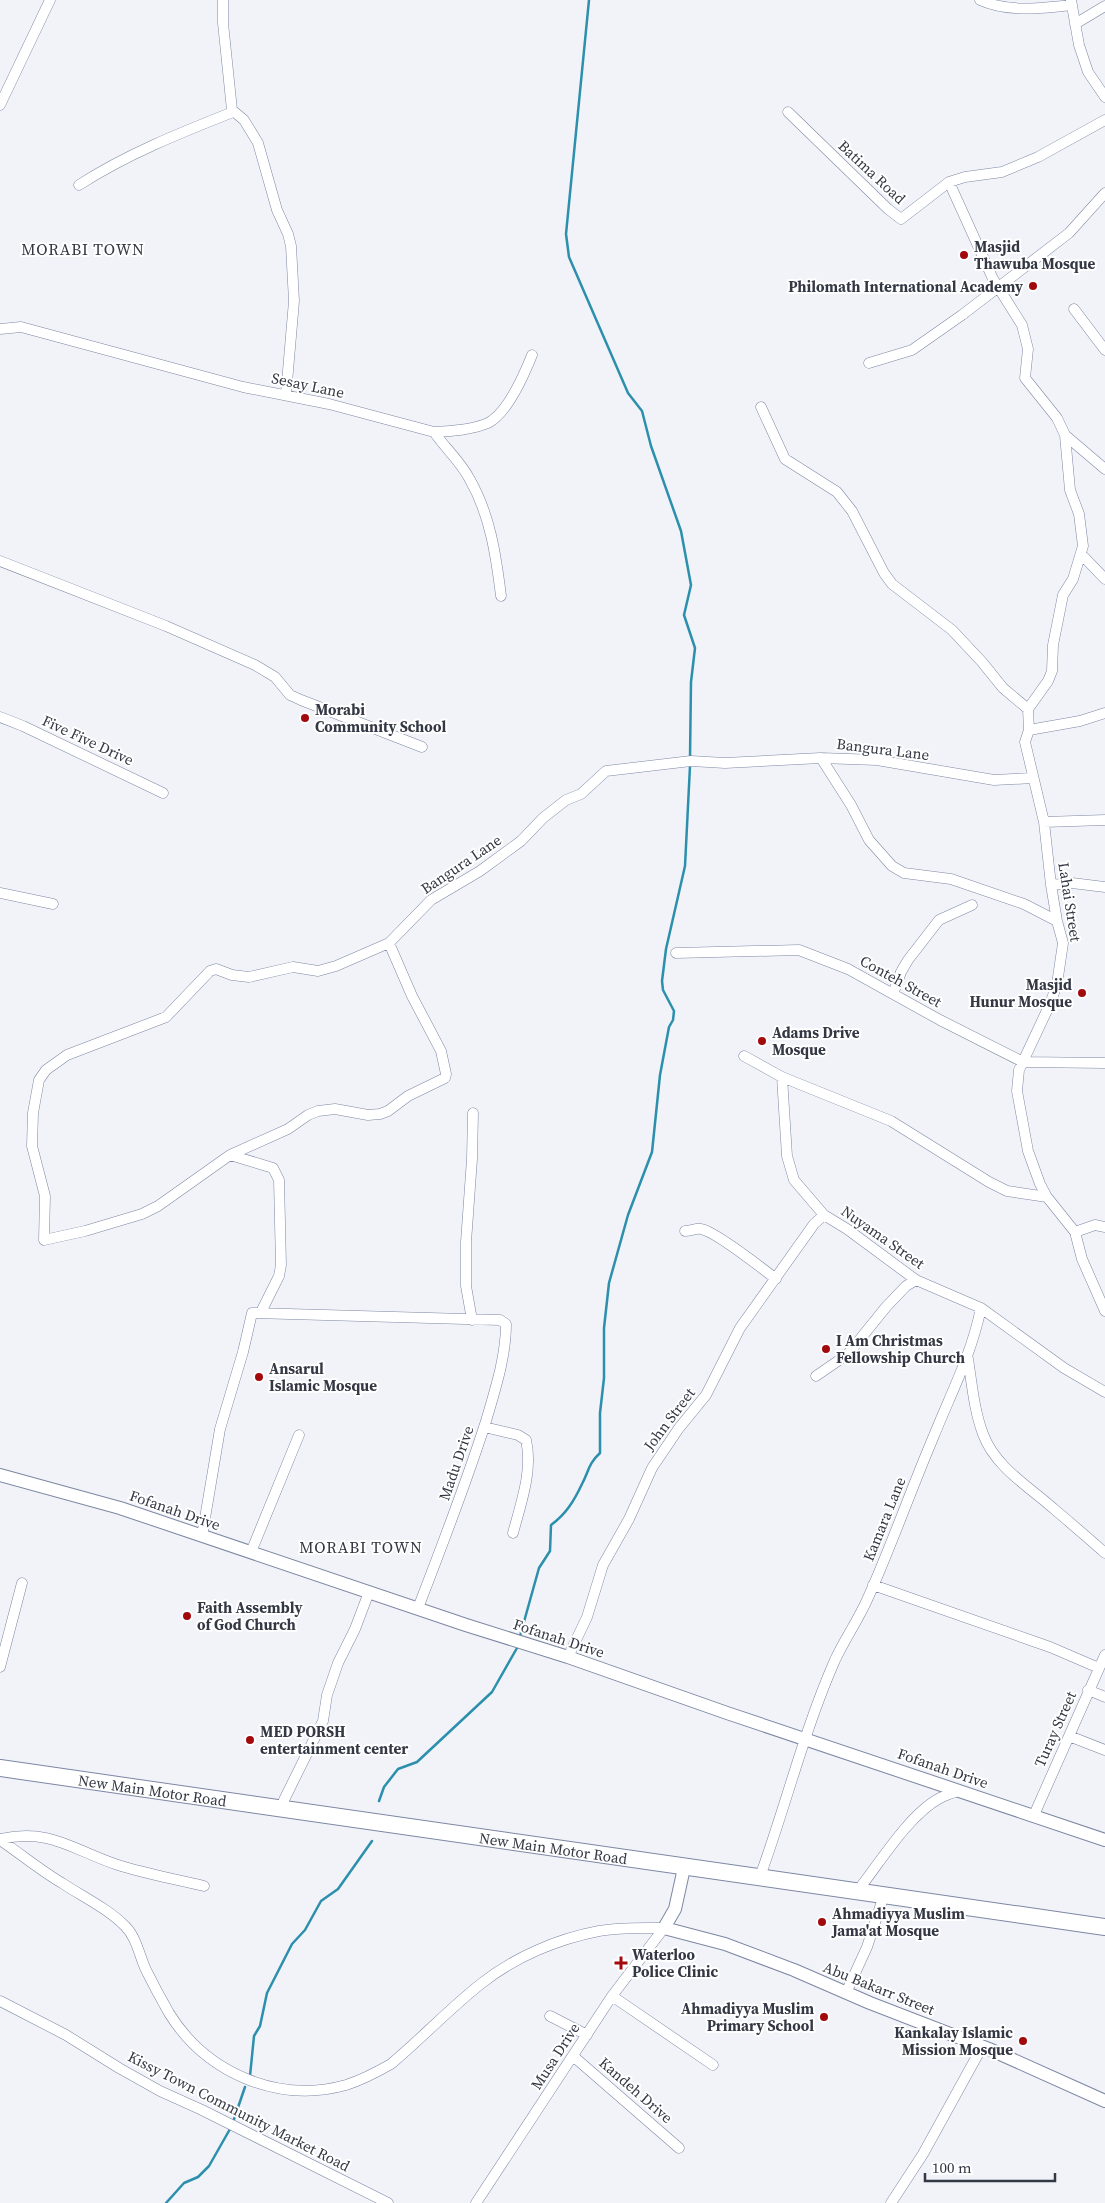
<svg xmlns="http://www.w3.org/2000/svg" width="1105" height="2203" font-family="'Source Serif 4',serif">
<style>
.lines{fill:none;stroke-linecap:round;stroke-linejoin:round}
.stream{stroke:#2c8fac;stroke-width:2.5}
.minor-casing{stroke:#7d87a3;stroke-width:11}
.tertiary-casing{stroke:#7d87a3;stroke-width:14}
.trunk-casing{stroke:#7d87a3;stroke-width:18}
.minor{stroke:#fff;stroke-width:10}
.tertiary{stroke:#fff;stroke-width:12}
.trunk{stroke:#fff;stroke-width:16}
.poi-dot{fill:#a2090c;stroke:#fff;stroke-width:2}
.labels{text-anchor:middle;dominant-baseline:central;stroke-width:4;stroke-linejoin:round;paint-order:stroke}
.street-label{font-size:15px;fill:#333844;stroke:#fff}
.poi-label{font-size:15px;font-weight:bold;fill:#333844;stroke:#fff;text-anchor:start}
.neighbourhood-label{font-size:16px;letter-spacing:1px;fill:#333844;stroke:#fff}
</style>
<rect width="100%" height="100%" fill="#f1f3f9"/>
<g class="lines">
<path class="stream" d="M589 0 566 234 569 257 628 393 642 411 651 446 681 531 691 585 684 615 695 648 691 682 690 758
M520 1636 539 1568 550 1551 551 1525C566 1514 574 1501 582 1484 589 1471 588 1464 600 1453V1413L604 1378V1328L609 1283 628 1215 652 1152 660 1075 669 1027 673 1020 674 1011 663 990 662 981 666 949 685 866 690 766
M379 1801 384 1787 398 1769 417 1762 492 1692 517 1648
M250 2076 254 2036 260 2026 267 1993 292 1944 305 1930 321 1901 338 1889 372 1841
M233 2122 245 2087
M166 2203 184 2183 198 2177 209 2166 230 2129"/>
<defs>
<path id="minor" d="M223 0V23L232 110 244 120 258 143 277 210 288 234 291 246 294 301 286 394
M980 0C1009 13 1041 8 1072 5
M1071 0 1079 45 1088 72 1105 97
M1075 24 1105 6
M0 105 50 0
M788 112 888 209 901 219 949 182 965 177 1002 172 1038 157 1105 120
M949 182 993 279 1022 325 1028 349 1025 378 1057 418 1065 435 1105 469
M79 185C127 154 180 133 233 112
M1074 309 1105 350
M0 329 21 327 243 387 329 404 434 432C445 448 460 461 469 478 490 514 496 555 501 596
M869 363 912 350 962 315 1069 233 1105 193
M761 407 785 459 837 492 852 511 884 573 892 584 952 630 982 662 1003 688 1028 709
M434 432C452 431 471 430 488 423 508 413 524 375 532 355
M1082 555 1105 579
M0 561 166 626 255 665 275 677 290 695 301 700 422 747
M1105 713 1080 721 1029 730 1025 742 1044 822 1051 885 1057 921 1063 943 1057 984 1050 1004 1019 1070 1017 1091 1028 1151 1040 1184 1047 1197 1075 1232 1082 1259 1105 1311
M0 717 23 726 163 793
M1029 730 1028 709 1048 681 1052 671 1053 645 1063 595 1073 579 1083 546 1079 514 1070 490 1065 435
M821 758 851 805 869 840 892 866 904 873 951 879 1024 904 1057 921
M1044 822 1105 820
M1051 885 1072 883 1105 887
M0 893 53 904
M389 943 412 996 441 1051 446 1074 445 1078 408 1096 388 1111 380 1114 368 1115 335 1109 318 1111 308 1115 288 1129 230 1155 158 1206 142 1214 85 1231 44 1240 45 1196 32 1146 33 1113 39 1080 46 1070 67 1055 166 1017 210 971 216 969 232 975 249 977 293 967 318 971 336 966 389 943 431 900 480 871 521 841 543 818 566 800 581 794 606 771 691 761 725 763 821 758 877 760 994 780 1033 778
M676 953 799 950 848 969 940 1020 1023 1062 1105 1063
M893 994 901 972 908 960 939 920 972 905
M744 1056 782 1077 891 1121 989 1182 1007 1191 1047 1197
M782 1077 787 1156 794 1180 824 1215 847 1229 916 1280 981 1308 1064 1368 1105 1392
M230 1155 273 1168 279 1180 281 1265 279 1276 261 1312
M685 1231C690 1231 697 1228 701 1229 715 1231 763 1269 776 1279
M1075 1232 1095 1225 1105 1227
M472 1320 466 1286V1242L472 1159 473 1113
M968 1359C972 1384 974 1410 983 1434 994 1464 1023 1483 1047 1503 1067 1520 1086 1536 1105 1553
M816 1376 848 1354 886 1307 906 1286 916 1280
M484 1427 518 1435 526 1440C533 1470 521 1503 513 1533
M202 1536 220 1429 243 1352 252 1313 500 1320 506 1324C506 1357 495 1390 486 1421 466 1484 442 1546 418 1608
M251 1552 299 1435
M873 1585 1050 1647 1099 1668
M568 1657 587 1617 603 1565 629 1519 652 1468 679 1428 706 1395 740 1328 814 1224 824 1215
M0 1667 22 1583
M1088 1690 1105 1697
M1069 1736 1105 1750
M284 1800 323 1721 327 1695 338 1663 355 1629 369 1592
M1034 1815 1105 1655
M0 1839C52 1828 72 1850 118 1865 146 1874 176 1879 204 1886
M0 1840C21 1854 40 1870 62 1883 83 1897 107 1908 125 1926 137 1938 139 1955 146 1970 153 1984 161 1999 169 2013 206 2073 278 2104 346 2085 362 2080 377 2072 391 2064 422 2038 450 2008 482 1983 515 1957 557 1939 599 1931 620 1927 643 1928 664 1928
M762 1871C787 1801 805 1728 835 1660 845 1639 858 1620 867 1600 891 1547 910 1492 933 1438 951 1393 971 1356 981 1308
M862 1885C882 1859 911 1813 940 1798 946 1795 952 1793 958 1791
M846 1993 867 1947 884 1895
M612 1996 713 2065
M0 2001 66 2035 119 2068 160 2091 202 2110 388 2203
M550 2016 587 2035
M573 2056 679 2148
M476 2203 612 1996 664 1928
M891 2203 923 2154 982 2047"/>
<path id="tertiary" d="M0 1475 120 1508 466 1625 568 1657 727 1713 1105 1840
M684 1868 675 1909 664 1928 725 1944 794 1970 870 2003 989 2049 1105 2101"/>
<g id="trunk">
<path id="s1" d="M0 1768 1105 1927"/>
</g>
</defs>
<use href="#minor" class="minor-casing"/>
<use href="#tertiary" class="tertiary-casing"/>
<use href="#trunk" class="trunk-casing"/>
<use href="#minor" class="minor"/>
<use href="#tertiary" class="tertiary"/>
<use href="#trunk" class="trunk"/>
</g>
<g class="poi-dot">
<circle cx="964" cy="255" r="5"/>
<circle cx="1033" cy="286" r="5"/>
<circle cx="305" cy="718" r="5"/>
<circle cx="1082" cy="993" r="5"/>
<circle cx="762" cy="1041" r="5"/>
<circle cx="826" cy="1349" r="5"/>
<circle cx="259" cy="1377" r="5"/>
<circle cx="187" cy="1616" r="5"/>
<circle cx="250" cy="1740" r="5"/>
<circle cx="822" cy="1922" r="5"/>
<path d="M618.5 1955.5h5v5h5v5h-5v5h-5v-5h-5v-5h5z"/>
<circle cx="824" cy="2017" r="5"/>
<circle cx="1023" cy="2041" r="5"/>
</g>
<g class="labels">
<g class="street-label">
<text transform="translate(872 172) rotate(43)">Batima Road</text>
<text transform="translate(308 385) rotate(12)">Sesay Lane</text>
<text transform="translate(88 740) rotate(25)">Five Five Drive</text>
<text transform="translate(883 749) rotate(7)">Bangura Lane</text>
<text transform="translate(461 864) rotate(-34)">Bangura Lane</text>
<text transform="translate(1070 902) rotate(81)">Lahai Street</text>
<text transform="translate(901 981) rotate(29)">Conteh Street</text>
<text transform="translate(883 1237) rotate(35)">Nuyama Street</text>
<text transform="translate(669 1419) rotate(-53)">John Street</text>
<text transform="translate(456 1463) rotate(-71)">Madu Drive</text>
<text transform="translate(175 1510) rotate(19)">Fofanah Drive</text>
<text transform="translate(884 1519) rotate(-68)">Kamara Lane</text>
<text transform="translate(559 1638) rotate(18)">Fofanah Drive</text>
<text transform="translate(1055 1729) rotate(-66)">Turay Street</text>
<text transform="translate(943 1768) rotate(19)">Fofanah Drive</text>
<text stroke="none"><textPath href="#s1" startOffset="154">New Main Motor Road</textPath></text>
<text stroke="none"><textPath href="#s1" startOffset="559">New Main Motor Road</textPath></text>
<text transform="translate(879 1988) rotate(22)">Abu Bakarr Street</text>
<text transform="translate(555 2056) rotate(-57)">Musa Drive</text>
<text transform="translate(636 2090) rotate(41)">Kandeh Drive</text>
<text transform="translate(239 2111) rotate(27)">Kissy Town Community Market Road</text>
</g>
<g class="poi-label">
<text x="974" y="246">Masjid<tspan x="974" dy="17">Thawuba Mosque</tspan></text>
<text x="1023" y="286" text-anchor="end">Philomath International Academy</text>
<text x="315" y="709">Morabi<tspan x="315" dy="17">Community School</tspan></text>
<text x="1072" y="984" text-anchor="end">Masjid<tspan x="1072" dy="17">Hunur Mosque</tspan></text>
<text x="772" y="1032">Adams Drive<tspan x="772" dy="17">Mosque</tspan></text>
<text x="836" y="1340">I Am Christmas<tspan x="836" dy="17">Fellowship Church</tspan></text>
<text x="269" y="1368">Ansarul<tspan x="269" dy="17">Islamic Mosque</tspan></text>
<text x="197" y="1607">Faith Assembly<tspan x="197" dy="17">of God Church</tspan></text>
<text x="260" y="1731">MED PORSH<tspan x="260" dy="17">entertainment center</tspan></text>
<text x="832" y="1913">Ahmadiyya Muslim<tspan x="832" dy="17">Jama'at Mosque</tspan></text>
<text x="632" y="1954">Waterloo<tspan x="632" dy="17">Police Clinic</tspan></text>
<text x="814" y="2008" text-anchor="end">Ahmadiyya Muslim<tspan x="814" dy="17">Primary School</tspan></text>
<text x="1013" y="2032" text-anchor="end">Kankalay Islamic<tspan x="1013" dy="17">Mission Mosque</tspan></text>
</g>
<g class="neighbourhood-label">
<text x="83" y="249">MORABI TOWN</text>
<text x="361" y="1547">MORABI TOWN</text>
</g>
</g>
<path d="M925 2173v8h130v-8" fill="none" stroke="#333844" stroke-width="2.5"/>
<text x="932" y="2173" font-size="15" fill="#333844" stroke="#ffffff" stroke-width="4" paint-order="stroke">100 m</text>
</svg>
